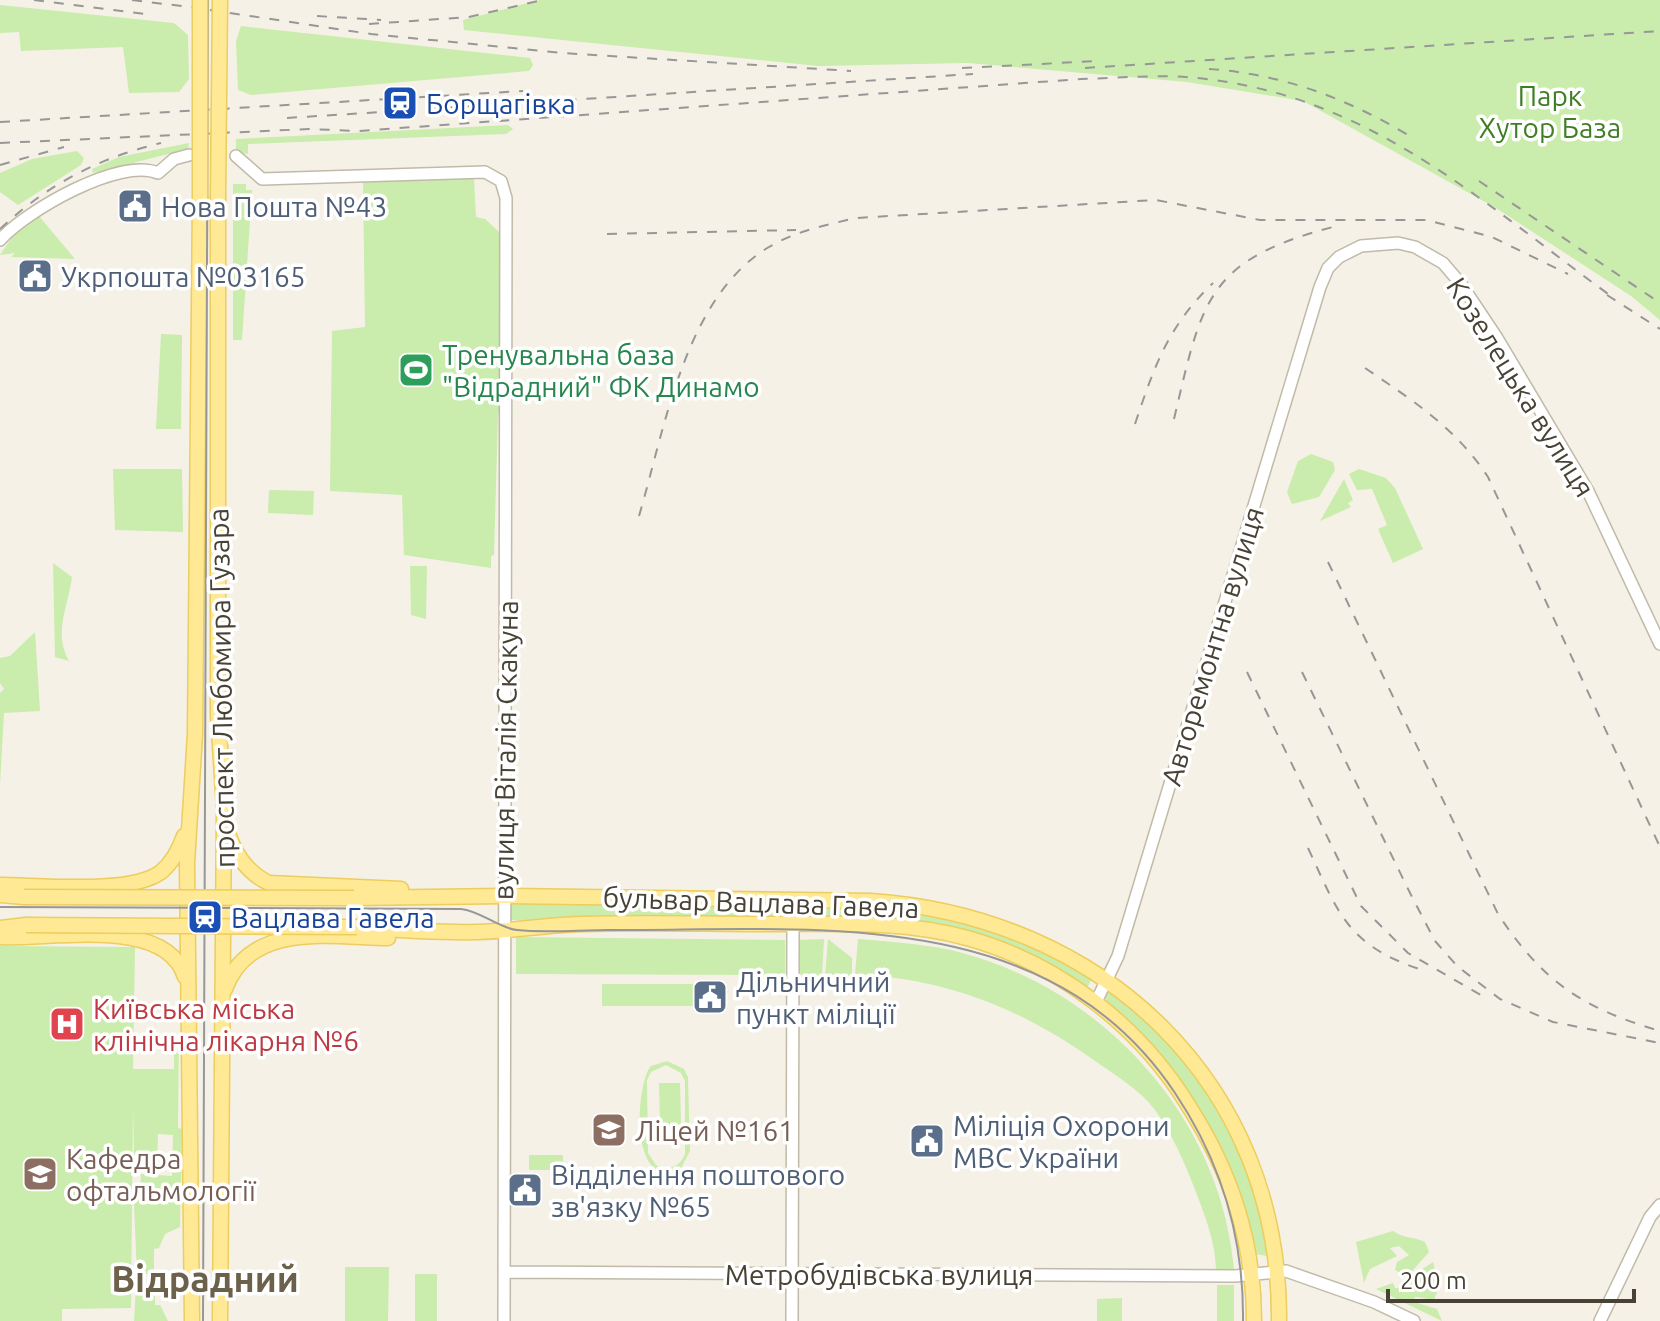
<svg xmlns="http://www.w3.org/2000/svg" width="1660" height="1321" font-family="Ubuntu,sans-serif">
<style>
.green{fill:#caecac;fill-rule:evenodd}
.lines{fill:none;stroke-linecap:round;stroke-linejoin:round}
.minor-casing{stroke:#c1baa8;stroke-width:14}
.major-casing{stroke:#eccd5d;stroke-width:17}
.minor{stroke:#fff;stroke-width:11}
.major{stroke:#ffe995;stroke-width:14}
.tram{stroke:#979797;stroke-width:2}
.rail{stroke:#979797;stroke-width:2;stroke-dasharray:10 10;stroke-linecap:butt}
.major-bridge-casing{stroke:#eccd5d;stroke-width:17;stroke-linecap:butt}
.major-bridge{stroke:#ffe995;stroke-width:14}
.labels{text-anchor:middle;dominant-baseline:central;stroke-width:7;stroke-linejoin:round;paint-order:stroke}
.park-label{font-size:28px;fill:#3f7e24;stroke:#fff}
.transit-label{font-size:28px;fill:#164399;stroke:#fff;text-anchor:start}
.service-label{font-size:28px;fill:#4e5e75;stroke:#fff;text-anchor:start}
.leisure-label{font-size:28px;fill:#27864d;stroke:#fff;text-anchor:start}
.street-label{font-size:28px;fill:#484235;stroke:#fff}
.health-label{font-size:28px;fill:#be3a42;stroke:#fff;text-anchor:start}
.education-label{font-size:28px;fill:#785e54;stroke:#fff;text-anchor:start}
.district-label{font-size:36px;font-weight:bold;fill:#6c614b;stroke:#fff}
</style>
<rect width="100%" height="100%" fill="#f5f1e7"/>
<path class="green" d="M539 0H1660V320L1631 296 1496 208 1303 101 1187 82 968 63 818 66 464 30 463 20Z
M0 5 174 23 188 35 189 79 179 92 129 93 123 47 21 51 19 32 0 33Z
M241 26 530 58 533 65 529 71 251 95 238 90 236 41Z
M508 125 513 129 506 134 248 144V154L236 152V139Z
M189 143 188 149 93 173 92 169 119 157Z
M77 151 84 158 81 165 18 205 0 192V173L32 159Z
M474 178 476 217 485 219 499 232 502 409 498 415 494 555 491 556V568L404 555 402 495 330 491 332 331 365 327 363 180Z
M233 184H246V190H252L242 340H233Z
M39 216 75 259 11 257 15 253 0 255 13 236Z
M161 334 182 335 181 429H156Z
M1311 454 1333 462 1335 470 1319 497 1292 504 1287 492 1298 461Z
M113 469H182L183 532 115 530Z
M1359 469 1386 478 1395 488 1423 549 1393 563 1378 529 1387 525 1372 489 1357 490 1349 474Z
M1344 479 1353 500 1348 503 1351 507 1320 521Z
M269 490 314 491 313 515 268 513Z
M53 563 72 577C68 608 53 632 69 661L55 657Z
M410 566H427L426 619 411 615Z
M35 632 40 711 4 713 0 785V693L4 689 0 683V658L10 656Z
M509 903 923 908 1009 933 1093 976 1088 986H1083L969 933 921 921 876 918 509 920Z
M516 937 785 940V975L516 974Z
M824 939 822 977 798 978 797 940Z
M828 939 852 958V976L825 977Z
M858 939C894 942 931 944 966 954 1108 994 1221 1120 1234 1269H1216C1215 1241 1206 1219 1196 1192 1185 1164 1173 1135 1155 1110 1141 1091 1118 1077 1098 1063 1023 1009 948 979 855 974Z
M0 946 135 947 133 1069H174V1039H179L178 1128 182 1129 180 1227 165 1234 159 1248 154 1249V1271L163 1274H137L134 1205 140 1196 141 1174 172 1176 173 1135 158 1134 157 1166H141L134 1156 133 1104 131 1308 62 1309V1321H0Z
M602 984H693V1006H602Z
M1113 989C1136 1011 1165 1032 1185 1057 1230 1113 1260 1186 1268 1256L1254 1254 1215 1140 1105 1003 1106 994Z
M667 1061 684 1069 688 1077 690 1151 681 1168C628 1195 636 1082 651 1066ZM666 1065 681 1073 685 1081V1154C680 1167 669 1171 656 1165L648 1153 647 1080 651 1072Z
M659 1083H680L681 1125H660Z
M529 1155H563V1170H529Z
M1393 1231C1404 1239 1413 1236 1425 1242L1429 1252 1407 1277 1395 1270 1397 1262 1409 1255 1399 1246 1390 1248 1397 1256 1370 1269 1364 1283 1356 1242Z
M1433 1262 1439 1287 1434 1300 1416 1297 1411 1301 1437 1309 1442 1321 1376 1289 1393 1283 1395 1288H1408L1407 1280Z
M345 1267H389L388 1321H345Z
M415 1274H437V1321H415Z
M164 1282 155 1286V1305H160L168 1321H134L136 1286Z
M1217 1285H1234V1321H1217Z
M1122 1298V1321H1097V1299Z"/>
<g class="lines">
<defs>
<path id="minor" d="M236 156 262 179 485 172 501 181 506 198 504 1321
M0 240C26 211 119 157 158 173L174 159 189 155
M1096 1002 1118 956 1320 287 1328 268 1339 257 1361 246 1398 243 1415 247 1443 263 1461 284 1497 338 1588 491 1660 644
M504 1272 1235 1276 1286 1271 1374 1302 1414 1321
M792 1321 793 924
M1600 1321 1650 1217 1660 1205"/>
<path id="major" d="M218 198V716L224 808 220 1321
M227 829C233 852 247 873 269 883L401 889
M0 885C39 885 130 895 161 872 173 862 179 850 184 836
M0 895 24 897
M354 898 504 896 871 901C1103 917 1281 1083 1279 1321
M357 927C397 930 438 933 478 932 512 931 546 925 581 924 643 922 706 924 768 924 834 924 902 920 967 938 1058 963 1139 1025 1188 1105 1231 1172 1254 1241 1254 1321
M0 928 26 925
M0 937C51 940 166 915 185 977
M225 989C250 921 330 937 388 938
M192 1321 187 863 195 734 200 200"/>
</defs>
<use href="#minor" class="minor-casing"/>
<use href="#major" class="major-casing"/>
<use href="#minor" class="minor"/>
<use href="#major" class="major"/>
<path class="tram" d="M0 907 461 909C481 911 498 928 517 930 547 933 578 930 608 930 808 931 1047 901 1175 1093 1222 1163 1244 1237 1243 1321
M203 1321 208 0"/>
<path class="rail" d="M34 0 145 14
M132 0 222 11
M210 10 371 34 563 53 851 71
M317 16 381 20
M369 24 469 17 542 0
M962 68 1098 61
M1085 68 1660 31
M1209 69C1282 74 1346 98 1408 135
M287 118 973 74
M0 122 523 91
M0 143 309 129 359 131 1081 79C1119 78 1159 74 1197 78 1370 95 1481 202 1615 299
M0 165 64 147
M1479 181 1660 303
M0 229C47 185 98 158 161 143
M607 234 796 230
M1607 295 1660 329
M1365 368C1412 400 1456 428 1488 477L1660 847
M1174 419C1202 301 1206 260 1333 227
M1135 424C1154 367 1168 326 1213 283
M639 516C665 428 685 297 769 247 796 231 826 225 856 218L1156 200 1260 220H1426L1492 237 1568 274
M1328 562 1498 914C1543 982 1582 1008 1660 1031
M1247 672 1361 906 1408 953 1481 995
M1302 672 1411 895 1435 941 1457 966 1500 999 1553 1022 1660 1043
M1308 848C1338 912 1346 944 1419 969"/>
<defs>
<path id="major-bridge" d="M200 0V200
M218 198 220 0
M24 897 354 898
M26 925 357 927"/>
</defs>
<use href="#major-bridge" class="major-bridge-casing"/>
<use href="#major-bridge" class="major-bridge"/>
</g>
<defs>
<symbol id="station-square" viewBox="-11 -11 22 22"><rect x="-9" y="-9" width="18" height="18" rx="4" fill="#1a4fb4" stroke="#fff"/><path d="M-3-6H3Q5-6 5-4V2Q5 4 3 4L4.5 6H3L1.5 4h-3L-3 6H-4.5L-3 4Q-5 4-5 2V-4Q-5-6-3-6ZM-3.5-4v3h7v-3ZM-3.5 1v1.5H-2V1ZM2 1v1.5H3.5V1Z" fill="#fff"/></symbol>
<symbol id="civic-square" viewBox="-11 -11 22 22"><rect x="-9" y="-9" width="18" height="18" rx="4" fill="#5c6f8a" stroke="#fff"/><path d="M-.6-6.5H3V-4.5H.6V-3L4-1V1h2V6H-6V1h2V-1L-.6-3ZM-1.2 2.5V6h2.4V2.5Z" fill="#fff"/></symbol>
<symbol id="stadium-square" viewBox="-11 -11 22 22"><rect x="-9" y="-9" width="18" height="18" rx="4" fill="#2e9e5b" stroke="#fff"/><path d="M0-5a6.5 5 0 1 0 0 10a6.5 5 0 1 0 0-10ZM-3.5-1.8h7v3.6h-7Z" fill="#fff"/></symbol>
<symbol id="hospital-square" viewBox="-11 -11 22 22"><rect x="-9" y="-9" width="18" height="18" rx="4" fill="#e0444e" stroke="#fff"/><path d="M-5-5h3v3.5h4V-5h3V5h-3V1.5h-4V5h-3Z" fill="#fff"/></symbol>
<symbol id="school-square" viewBox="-11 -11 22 22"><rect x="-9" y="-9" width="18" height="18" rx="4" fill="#8d6e63" stroke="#fff"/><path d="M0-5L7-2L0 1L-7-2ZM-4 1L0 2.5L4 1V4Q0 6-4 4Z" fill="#fff"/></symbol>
<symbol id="university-square" viewBox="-11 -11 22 22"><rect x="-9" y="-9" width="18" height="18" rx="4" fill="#8d6e63" stroke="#fff"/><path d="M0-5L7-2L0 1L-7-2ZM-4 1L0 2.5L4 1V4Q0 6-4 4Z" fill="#fff"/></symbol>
</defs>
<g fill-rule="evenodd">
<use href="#station-square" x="380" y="83" width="40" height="40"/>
<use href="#civic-square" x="115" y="186" width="40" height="40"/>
<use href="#civic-square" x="15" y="256" width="40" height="40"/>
<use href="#stadium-square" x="396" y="350" width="40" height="40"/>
<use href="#station-square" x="185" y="897" width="40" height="40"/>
<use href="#civic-square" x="690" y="977" width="40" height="40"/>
<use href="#hospital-square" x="47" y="1004" width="40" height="40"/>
<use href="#school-square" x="589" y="1110" width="40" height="40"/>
<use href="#civic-square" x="907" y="1121" width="40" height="40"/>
<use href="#university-square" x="20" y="1154" width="40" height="40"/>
<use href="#civic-square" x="505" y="1170" width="40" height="40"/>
</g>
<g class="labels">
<g class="park-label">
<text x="1550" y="95">Парк<tspan x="1550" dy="32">Хутор База</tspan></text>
</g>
<g class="transit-label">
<text x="426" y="103">Борщагівка</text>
<text x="231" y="917">Вацлава Гавела</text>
</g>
<g class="service-label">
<text x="161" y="206">Нова Пошта №43</text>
<text x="61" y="276">Укрпошта №03165</text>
<text x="736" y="981">Дільничний<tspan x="736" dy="32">пункт міліції</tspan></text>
<text x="953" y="1125">Міліція Охорони<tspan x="953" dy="32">МВС України</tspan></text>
<text x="551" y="1174">Відділення поштового<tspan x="551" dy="32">зв'язку №65</tspan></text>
</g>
<g class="leisure-label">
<text x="442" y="354">Тренувальна база<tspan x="442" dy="32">"Відрадний" ФК Динамо</tspan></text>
</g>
<g class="street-label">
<text transform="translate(1521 387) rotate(58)">Козелецька вулиця</text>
<text transform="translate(1212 646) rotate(-73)">Авторемонтна вулиця</text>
<text transform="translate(221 688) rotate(-91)">проспект Любомира Гузара</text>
<text transform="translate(505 750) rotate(-89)">вулиця Віталія Скакуна</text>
<text transform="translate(761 902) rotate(2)">бульвар Вацлава Гавела</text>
<text x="879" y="1274">Метробудівська вулиця</text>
</g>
<g class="health-label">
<text x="93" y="1008">Київська міська<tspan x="93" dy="32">клінічна лікарня №6</tspan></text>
</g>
<g class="education-label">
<text x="635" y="1130">Ліцей №161</text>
<text x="66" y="1158">Кафедра<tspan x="66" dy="32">офтальмології</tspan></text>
</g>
<g class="district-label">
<text x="205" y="1278">Відрадний</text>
</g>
</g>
<path d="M1388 1289v12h246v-12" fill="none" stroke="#484235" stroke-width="4"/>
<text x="1400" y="1289" font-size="24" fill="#484235" stroke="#ffffff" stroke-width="6" paint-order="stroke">200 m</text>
</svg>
